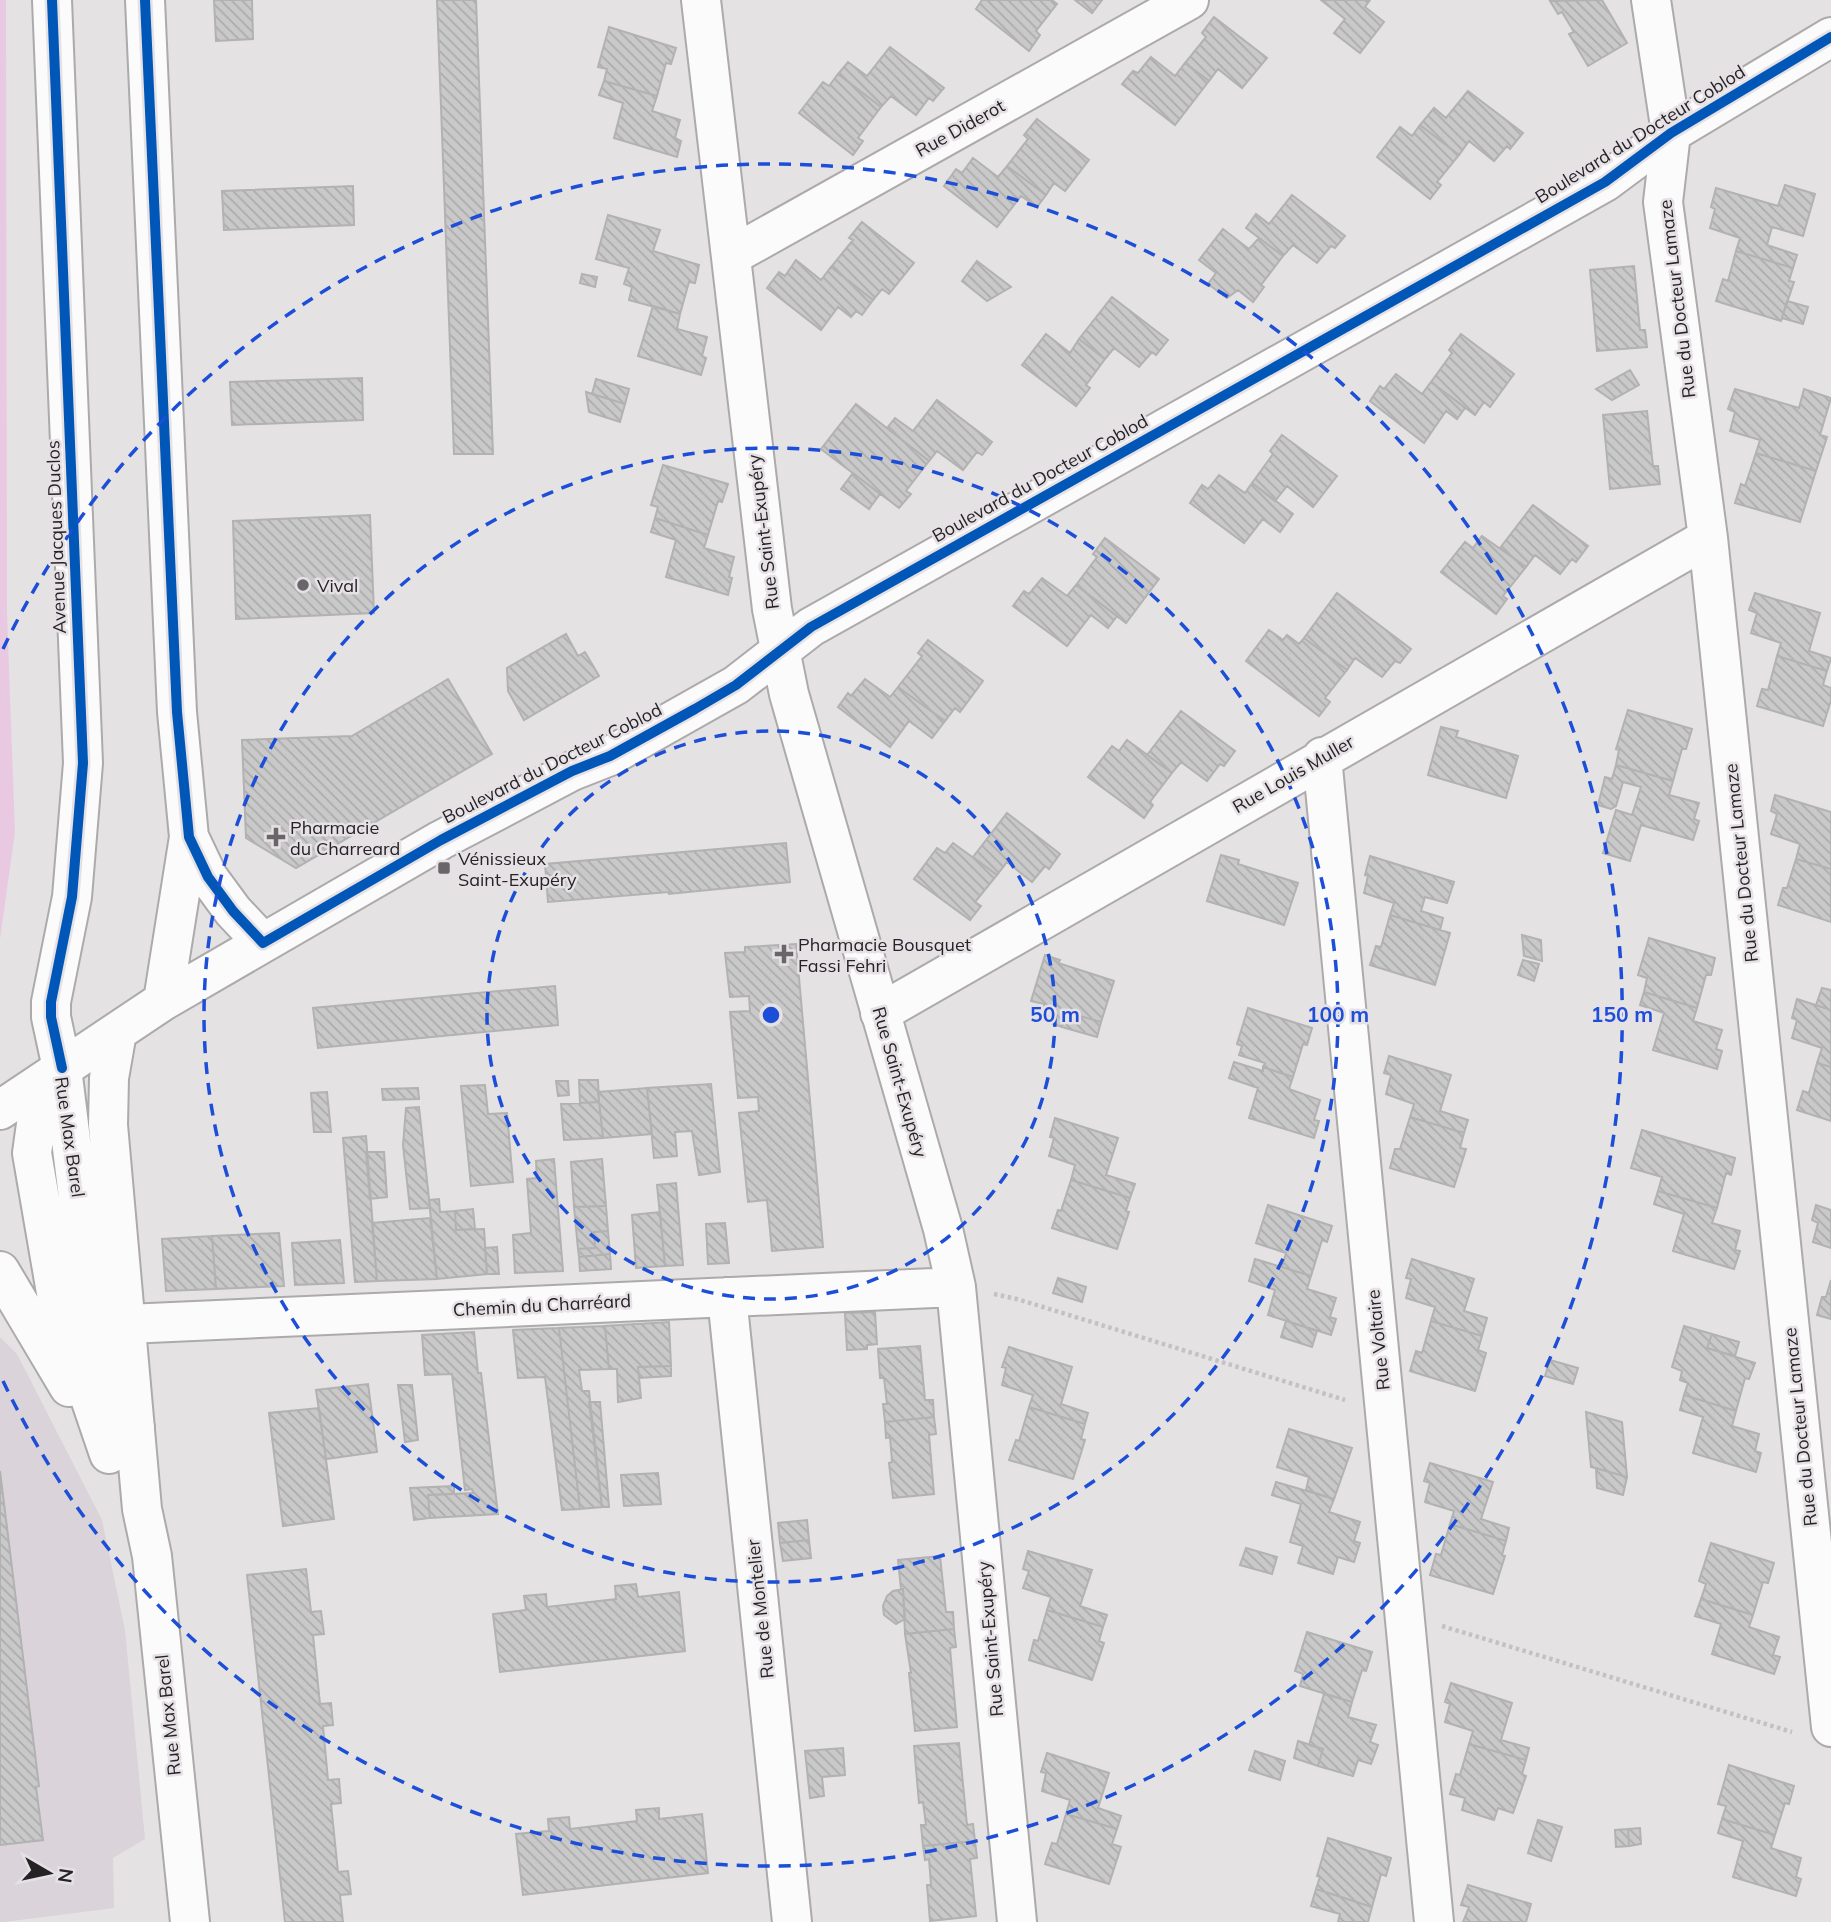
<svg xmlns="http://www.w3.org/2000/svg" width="1831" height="1922" font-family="Mulish,sans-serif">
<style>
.built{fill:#dad3d9}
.grass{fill:#e9c9e2}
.building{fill:url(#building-back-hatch);stroke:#b2b2b2;stroke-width:2}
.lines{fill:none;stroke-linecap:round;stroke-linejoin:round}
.minor-casing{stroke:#acaaab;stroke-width:42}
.path{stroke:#c3c1c3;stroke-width:4.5;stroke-dasharray:3.5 3.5;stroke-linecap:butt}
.minor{stroke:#fbfbfb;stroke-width:38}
.cycleway-casing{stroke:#e6e1e5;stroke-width:15}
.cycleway{stroke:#0057b8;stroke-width:10}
.ring{fill:none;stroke:#1d4ed8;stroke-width:3.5;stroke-dasharray:12 9}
.poi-dot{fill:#686668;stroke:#e6e1e5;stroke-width:2.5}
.labels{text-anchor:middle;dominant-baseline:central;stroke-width:5;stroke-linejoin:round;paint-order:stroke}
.street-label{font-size:18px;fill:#252325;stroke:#e6e1e5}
.poi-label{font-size:18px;fill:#252325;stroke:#e6e1e5;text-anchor:start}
.centre{fill:#1d4ed8;stroke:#e6e1e5;stroke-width:3.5}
.ring-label{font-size:21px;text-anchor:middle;font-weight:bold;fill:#1d4ed8;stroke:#e6e1e5;stroke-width:5;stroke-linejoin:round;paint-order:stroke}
</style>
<defs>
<pattern id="building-back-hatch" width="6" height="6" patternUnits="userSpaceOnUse" patternTransform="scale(1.75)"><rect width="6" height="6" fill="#cac9ca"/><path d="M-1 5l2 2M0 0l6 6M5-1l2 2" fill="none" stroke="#adacad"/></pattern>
</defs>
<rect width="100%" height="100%" fill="#e5e2e4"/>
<path class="built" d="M0 1337 17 1354 102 1520 125 1630 145 1839 113 1858 114 1908 4 1922H0Z"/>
<path class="grass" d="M0 0H6L7 613 15 832 0 939Z"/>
<path class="building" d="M214 0H252L253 39 216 41Z
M437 0H476L493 454H454Z
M982 0H1052L1057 4 1036 31 1040 35 1029 51 976 9Z
M1075 0H1102L1092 13Z
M1321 0H1370L1365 7 1384 22 1360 53 1334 33 1345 19Z
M1602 0 1627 43 1588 66 1569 34 1574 32 1562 12 1558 14 1550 1Z
M1214 17 1267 58 1242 88 1218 69 1209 81 1185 63 1206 37 1202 33Z
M609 27 676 48 671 64 666 63 657 96 604 81 607 69 598 67Z
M890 47 944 88 933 101 929 98 916 115 891 96 881 107 838 74 848 62 867 76Z
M1151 57 1175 76 1185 63 1209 81 1175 125 1122 84 1133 71 1138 73Z
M838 74 881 107 858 138 863 141 853 155 799 113 823 82 829 86Z
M604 81 657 96 652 111 680 120 675 138 681 141 677 157 614 138 623 103 599 95Z
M1468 91 1523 133 1510 149 1507 146 1494 161 1469 141 1459 155 1420 125 1434 108 1446 118Z
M1037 119 1089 160 1065 191 1054 183 1046 195 1007 166 1028 139 1024 135Z
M1420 125 1459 155 1437 182 1441 185 1430 199 1377 157 1400 127 1412 136Z
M973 158 998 177 1007 166 1046 195 1037 207 1021 196 997 227 944 186 956 169 962 173Z
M1785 185 1815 194 1803 236 1772 227 1767 245 1797 255 1793 268 1736 251 1740 238 1710 228 1715 209 1711 207 1716 188 1778 206Z
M353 186 354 225 224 230 222 191Z
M1292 195 1345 236 1335 248 1331 246 1317 263 1293 245 1283 256 1246 228 1256 214 1269 224Z
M608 215 660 230 653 251 699 265 695 283 689 282 680 314 629 300 632 287 624 284 629 268 596 259Z
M862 222 914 263 889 294 882 289 873 300 831 267 853 240 849 238Z
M1223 229 1249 249 1259 238 1283 256 1261 285 1264 287 1253 302 1238 290 1227 298 1208 284 1216 273 1199 260Z
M1736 251 1793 268 1789 281 1794 282 1781 321 1716 301 1723 279 1728 281Z
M796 260 821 280 831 267 873 300 862 315 856 311 851 317 838 307 821 330 767 288 779 272 785 276Z
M977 261 1011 287 987 301 962 281Z
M1634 266 1640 330H1645L1647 347 1597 351 1590 270Z
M582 274 597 277 595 287 580 283Z
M1112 297 1168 340 1156 355 1152 352 1139 367 1114 348 1105 359 1079 339Z
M1787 301 1808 307 1803 324 1782 318Z
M653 306 680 314 677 329 707 337 702 356 706 358 701 375 638 356Z
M1046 334 1070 353 1079 339 1105 359 1086 385 1090 388 1076 406 1022 365Z
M1461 334 1514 374 1490 407 1484 402 1475 415 1431 382 1452 353 1449 350Z
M1630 370 1639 385 1612 400 1596 389Z
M1396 374 1422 394 1431 382 1465 408 1457 419 1446 411 1424 443 1370 401 1380 386 1384 389Z
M362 378 363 420 232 425 230 382Z
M596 379 629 389 625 404 592 394Z
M1735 389 1799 408 1804 389 1831 398 1820 435 1827 437 1816 471 1756 453 1760 440 1730 431 1735 412 1728 409Z
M586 392 625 404 620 422 589 412Z
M937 400 992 442 982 455 977 452 963 470 937 451 929 461 887 428 895 418 913 431Z
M856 404 929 461 906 491 911 494 899 508 821 449Z
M1647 411 1653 466H1658L1660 484 1610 489 1603 415Z
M1282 435 1337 476 1313 507 1287 486 1275 501 1252 483 1273 454 1270 451Z
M1756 453 1816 471 1800 522 1735 503 1741 484 1745 486Z
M663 465 728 484 722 502 718 501 708 535 655 518 658 507 651 505Z
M853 473 880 494 869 509 841 489Z
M1219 475 1245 493 1252 483 1293 514 1280 532 1263 519 1244 543 1190 503 1202 485 1208 489Z
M1533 505 1588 546 1576 562 1572 559 1560 574 1535 555 1526 567 1500 548Z
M370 515 374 613 236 619 233 521Z
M655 518 708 535 704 548 734 557 729 577 732 578 728 595 666 577 676 540 651 532Z
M1482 536 1526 567 1503 596 1507 599 1496 614 1441 572 1465 542 1473 548Z
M1105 538 1159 579 1126 623 1076 585 1097 557 1093 554Z
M1042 578 1067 596 1076 585 1117 616 1108 628 1091 615 1067 646 1013 606 1024 591 1029 594Z
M1337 593 1411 649 1400 663 1395 661 1382 677 1355 658 1347 670 1304 638Z
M1755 593 1820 613 1809 651 1831 658 1827 671 1777 656 1781 643 1751 633 1757 613 1749 610Z
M1269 630 1283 640 1287 635 1299 644 1304 638 1347 670 1325 698 1330 702 1319 716 1246 661Z
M566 634 578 656 585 652 599 676 524 720 508 691 507 668Z
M928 640 983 681 960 712 955 708 945 721 898 687 922 656 918 653Z
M1777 656 1827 671 1823 685 1831 688V700L1823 726 1757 706 1762 689 1768 690Z
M448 679 492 754 296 868 246 838 242 740 352 736Z
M865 679 890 697 898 687 945 721 932 738 909 721 890 747 838 707 848 693 851 696Z
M1628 710 1692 729 1686 749H1682L1673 781 1616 765 1619 750 1616 749Z
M1181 711 1235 751 1224 766 1220 764 1207 781 1181 762 1172 773 1147 755Z
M1441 727 1458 731 1456 737 1518 756 1506 798 1428 775Z
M1127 740 1172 773 1150 802 1153 805 1144 818 1088 777 1112 746 1119 751Z
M1616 765 1673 781 1669 795 1699 803 1694 819 1699 821 1693 840 1641 825 1630 861 1603 853 1616 810 1632 815 1641 787 1623 782 1616 806 1611 809 1598 805 1605 777 1612 779Z
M1775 795 1831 812V869L1796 859 1800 844 1771 834 1777 814 1771 811Z
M1007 813 1060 854 1049 869 1045 866 1032 882 1007 862 997 875 973 857Z
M786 843 790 882 669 894V892L548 902 545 864Z
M953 843 997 875 975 902 981 906 970 920 914 879 937 848 945 853Z
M1221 855 1239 860 1238 864 1298 883 1284 925 1207 901Z
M1370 856 1454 882 1447 903 1425 897 1421 911 1443 918 1440 930 1390 915 1394 903 1364 893 1368 876 1365 875Z
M1796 859 1831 869V922L1778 905 1783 888H1787Z
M1390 915 1450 933 1435 985 1370 965 1376 946 1381 947Z
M1522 935 1541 940 1542 961 1524 956Z
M1649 938 1715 958 1711 975H1706L1697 1008 1644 992 1647 978 1638 975Z
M796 944 823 1247 772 1251 767 1200 748 1202 739 1113 759 1111 758 1097 738 1098 730 1012 750 1011 749 996 730 997 725 953 745 952V947Z
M1045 955 1060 960 1058 963 1114 981 1101 1022 1066 1012 1062 1027 1039 1019 1044 1004 1031 1001Z
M1523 960 1539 964 1534 981 1518 975Z
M555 986 558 1025 318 1048 313 1008Z
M1822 988 1831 990V1010L1816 1005Z
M1644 992 1697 1008 1693 1021 1722 1030 1716 1049 1722 1051 1717 1069 1653 1050 1664 1013 1640 1005Z
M1797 999 1831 1010V1067L1817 1063 1822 1048 1792 1038 1797 1020 1792 1018Z
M1248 1008 1312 1028 1307 1045 1303 1044 1293 1077 1263 1067 1265 1063 1239 1055 1242 1046 1237 1044Z
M1066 1012 1101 1022 1097 1037 1062 1027Z
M1389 1056 1451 1075 1440 1111 1468 1120 1464 1133 1410 1117 1414 1104 1386 1094 1391 1075 1384 1073Z
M1234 1062 1263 1071V1067L1293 1077 1289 1089 1320 1100 1314 1120 1319 1121 1314 1138 1249 1118 1258 1088 1229 1078Z
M1817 1063 1831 1067V1121L1797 1110 1803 1091 1809 1093Z
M579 1080H598L599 1102 580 1103Z
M556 1081H568L569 1095 558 1096Z
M711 1084 720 1172 699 1175 692 1131 675 1132 677 1156 654 1158 647 1088Z
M485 1085 488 1114 507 1113 513 1182 471 1186 461 1086Z
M418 1088 419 1099 383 1100 382 1089Z
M647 1088 652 1134 603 1138 598 1092Z
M327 1092 331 1132H314L311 1093Z
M599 1102 603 1138 564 1140 561 1104Z
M419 1107 430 1208 410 1209 403 1145 406 1108Z
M1410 1117 1464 1133 1460 1148 1466 1149 1454 1187 1390 1168 1395 1149H1400Z
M1055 1118 1118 1138 1106 1175 1135 1184 1130 1198 1071 1180 1075 1165 1049 1156 1054 1138 1050 1137Z
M1642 1130 1735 1158 1731 1175 1726 1173 1717 1208 1658 1191 1662 1177 1631 1168Z
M366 1136 377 1281 355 1282 343 1138Z
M366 1152H384L387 1197 370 1199Z
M554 1159 563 1271 515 1273 513 1235 531 1233 527 1179 537 1178 536 1161Z
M602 1159 606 1206 574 1207 571 1162Z
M1071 1180 1130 1198 1126 1211 1129 1212 1117 1249 1052 1228 1058 1210 1061 1211Z
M676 1183 683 1265 665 1266 657 1185Z
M1658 1191 1717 1208 1712 1223 1740 1231 1735 1250 1740 1251 1734 1269 1673 1251 1684 1214 1654 1204Z
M439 1199 440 1212 455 1211 456 1230 484 1229 487 1274 437 1279 429 1200Z
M1268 1205 1332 1226 1327 1242 1322 1240 1311 1276 1282 1267 1286 1253 1256 1243Z
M1816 1205 1831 1210V1248L1813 1242 1818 1223 1812 1220Z
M606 1206 608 1231 594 1232 595 1248 578 1249 574 1207Z
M473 1209 475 1229 456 1230 455 1211Z
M660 1212 665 1266 636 1268 632 1215Z
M430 1218 437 1279 377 1281 372 1223Z
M725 1223 729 1263 708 1264 706 1224Z
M608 1231 610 1254 579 1257 578 1249 595 1248 594 1232Z
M279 1233 284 1286 216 1289 212 1236Z
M212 1236 216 1289 166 1291 162 1239Z
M340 1240 344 1283 295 1285 292 1243Z
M497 1247 499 1274H487L485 1248Z
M610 1254 611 1269 580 1271 579 1257Z
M1255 1259 1311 1276 1307 1289 1336 1298 1330 1317 1336 1319 1331 1335 1268 1315 1275 1290 1249 1281Z
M1412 1259 1474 1279 1464 1311 1487 1318 1482 1336 1431 1321 1435 1307 1406 1298 1411 1279 1406 1278Z
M1058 1278 1086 1287 1082 1302 1053 1293Z
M1831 1280V1319L1817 1315 1822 1297H1826Z
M875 1312 877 1344 867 1345V1349L847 1350 845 1313Z
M1286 1321 1317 1331 1312 1347 1281 1337Z
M1431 1321 1482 1336 1478 1350 1486 1353 1475 1391 1410 1371 1416 1351 1422 1353Z
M669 1322 671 1366 638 1367 641 1398 618 1402 617 1369H609L605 1326Z
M605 1326 609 1369 579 1370 582 1391H589L602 1507 580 1509 559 1328Z
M1684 1326 1712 1334 1707 1348 1755 1363 1749 1379 1745 1378 1736 1411 1684 1395 1688 1383 1680 1380 1682 1371 1672 1367Z
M559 1328 564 1371 580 1509 562 1510 545 1377 518 1378 513 1330Z
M474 1332 478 1373H481L498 1514 430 1518 428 1495 473 1493 472 1489 465 1490 452 1374 425 1375 422 1335Z
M1712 1334 1739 1342 1735 1356 1707 1348Z
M920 1346 925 1400H933L934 1417 885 1422 883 1404H887L884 1378H880L878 1349Z
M1009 1347 1072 1367 1061 1404 1088 1413 1085 1424 1029 1407 1033 1395 1002 1385 1006 1368 1002 1367Z
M1550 1360 1578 1368 1573 1384 1545 1376Z
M671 1366V1376L639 1378 638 1367Z
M368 1384 377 1452 326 1459 316 1390Z
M398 1385H412L418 1440 405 1442Z
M1684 1395 1736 1411 1732 1426 1759 1434 1755 1451 1761 1453 1756 1472 1693 1453 1703 1417 1680 1410Z
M589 1402H600L609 1507H602Z
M1029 1407 1085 1424 1081 1439 1085 1440 1073 1479 1009 1460 1016 1440 1019 1441Z
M319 1408 334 1519 283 1526 269 1413Z
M1586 1412 1622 1422 1627 1477 1591 1467Z
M934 1417 936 1434 929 1435 934 1494 893 1498 889 1463 892 1462 890 1437 886 1438 885 1422Z
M1289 1429 1352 1448 1334 1499 1306 1490 1309 1477 1277 1467Z
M1430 1463 1493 1482 1481 1519 1509 1528 1506 1541 1450 1524 1454 1511 1425 1502 1430 1483 1424 1481Z
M1596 1468 1627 1477 1623 1495 1597 1488Z
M0 1471 39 1786 36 1787 43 1840 0 1845Z
M658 1473 661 1504 624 1506 621 1475Z
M1276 1482 1334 1499 1329 1512 1360 1522 1354 1541 1360 1543 1354 1562 1338 1557 1333 1574 1298 1563 1303 1546 1290 1542 1301 1504 1272 1495Z
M454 1486V1494L428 1495 430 1518 414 1520 410 1488Z
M807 1520 809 1540 780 1543 778 1523Z
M1450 1524 1506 1541 1502 1555 1505 1556 1493 1594 1430 1575 1436 1554 1441 1555Z
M809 1540 811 1558 783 1561 780 1543Z
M1711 1543 1774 1563 1768 1583 1763 1582 1753 1615 1701 1599 1706 1584 1699 1581Z
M1246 1548 1277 1557 1272 1574 1240 1565Z
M1028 1551 1092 1570 1080 1606 1107 1615 1103 1627 1047 1610 1051 1597 1023 1588 1029 1571 1023 1569Z
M940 1556 946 1612H953L954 1629 905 1634 903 1589H901L898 1560Z
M306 1569 311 1612 321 1611 324 1634 313 1635 320 1704 331 1703 333 1725 323 1726 328 1780 339 1779 341 1803 331 1804 338 1872 348 1871 351 1894 340 1895 343 1922H285L247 1575Z
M636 1584 638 1597 679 1592 685 1651 500 1672 493 1614 526 1610 524 1596 546 1594 547 1607 616 1599 615 1586Z
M903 1589 905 1619 896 1624 884 1615 883 1606 887 1596 893 1591Z
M1701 1599 1753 1615 1749 1627 1779 1637 1773 1655 1780 1657 1774 1674 1712 1654 1721 1624 1695 1616Z
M1047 1610 1103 1627 1099 1641 1104 1643 1092 1680 1029 1660 1034 1640 1038 1641Z
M954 1629 956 1647 950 1648 957 1727 915 1731 909 1673H911L905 1634Z
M1307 1632 1372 1652 1366 1671 1362 1670 1352 1702 1300 1686 1303 1674 1295 1671Z
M1451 1683 1512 1703 1501 1740 1529 1748 1526 1760 1469 1744 1473 1731 1445 1722 1450 1704 1445 1702Z
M1324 1694 1352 1702 1348 1717 1376 1725 1370 1742 1378 1745 1371 1764 1358 1760 1353 1776 1318 1766 1323 1749 1309 1745Z
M1298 1741 1323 1749 1318 1766 1294 1758Z
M959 1743 967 1825 973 1824 975 1841 923 1846 921 1825H926L923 1802 919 1803 914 1746Z
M1469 1744 1526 1760 1522 1774 1526 1776 1513 1813 1498 1808 1494 1820 1462 1810 1465 1798 1450 1794 1456 1774 1460 1775Z
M843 1748 845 1775 822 1777 824 1796 810 1798 805 1751Z
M1255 1751 1285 1761 1280 1780 1249 1770Z
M1047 1753 1109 1773 1098 1808 1121 1816 1117 1829 1066 1814 1070 1800 1042 1791 1046 1773 1041 1772Z
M1729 1765 1794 1786 1789 1804 1785 1803 1775 1835 1722 1819 1726 1806 1718 1804Z
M659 1808V1819L702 1814 708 1873 523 1895 516 1834 549 1831 548 1819 569 1817 570 1829 637 1821 636 1810Z
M1066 1814 1117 1829 1112 1844 1121 1847 1109 1884 1045 1864 1052 1843 1057 1844Z
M1722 1819 1775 1835 1771 1848 1801 1858 1796 1877 1801 1879 1796 1896 1733 1877 1743 1841 1718 1833Z
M1538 1820 1562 1827 1551 1861 1528 1853Z
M1640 1828 1641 1844 1629 1846 1628 1829Z
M1628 1829 1629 1846 1616 1847 1615 1830Z
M1328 1838 1391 1858 1386 1876 1381 1874 1372 1907 1316 1889 1320 1877 1317 1876Z
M975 1841 977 1858 970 1859 976 1916 930 1921 927 1885H931L929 1859 925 1860 923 1846Z
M1468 1885 1531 1904 1526 1922H1463L1469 1907 1461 1905Z
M1316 1889 1372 1907 1368 1922H1338L1340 1914 1311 1906Z"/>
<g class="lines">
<defs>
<path id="minor" d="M52 0 83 763 72 897 51 1002V1017L62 1068 82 1229 95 1311 135 1427
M145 0 177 712 189 837 208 877 233 911 263 943
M701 0 772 609 789 694 943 1229 956 1287 1017 1922
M1651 0 1671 133 1663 202 1708 538 1831 1727
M731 256 1189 0
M1322 757 1434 1922
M163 1001 189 837
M880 1013 1708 538
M117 1032 109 1078 108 1125 142 1509 152 1556 190 1922
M61 1070 36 1124 32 1153 58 1304 109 1454
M0 1110 163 1001 441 840 572 771 610 756 736 685 811 627 1605 182 1671 133 1831 37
M0 1271 69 1387
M727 1297 792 1922
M127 1324 956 1287"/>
</defs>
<use href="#minor" class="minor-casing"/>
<path class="path" d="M994 1294 1017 1299 1345 1400
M1442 1626 1792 1732"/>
<use href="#minor" class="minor"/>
<defs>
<path id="cycleway" d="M52 0 83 763 72 897 51 1002V1017L62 1068
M145 0 177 712 189 837 208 877 233 911 263 943 441 840 572 771 610 756 695 709 736 685 811 627 1605 182 1671 133 1831 37"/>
</defs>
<use href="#cycleway" class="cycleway-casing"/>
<use href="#cycleway" class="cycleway"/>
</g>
<g class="ring">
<circle cx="771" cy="1015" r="284"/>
<circle cx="771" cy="1015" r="567"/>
<path d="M3 649A851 851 0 1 1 3 1381"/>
</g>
<g class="poi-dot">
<circle cx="303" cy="585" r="7"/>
<path d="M272.5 826.5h7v7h7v7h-7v7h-7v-7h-7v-7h7z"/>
<rect x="437" y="861" width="14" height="14" rx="3.5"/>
<path d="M780.5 943.5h7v7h7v7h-7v7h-7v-7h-7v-7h7z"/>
</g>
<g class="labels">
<g class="street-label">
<text transform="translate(960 128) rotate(-29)">Rue Diderot</text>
<text transform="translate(1640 134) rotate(-32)">Boulevard du Docteur Coblod</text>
<text transform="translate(1677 299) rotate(-97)">Rue du Docteur Lamaze</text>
<text transform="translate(1040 478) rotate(-29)">Boulevard du Docteur Coblod</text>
<text transform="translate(763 532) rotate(-97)">Rue Saint-Exupéry</text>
<text transform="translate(56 537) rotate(-92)">Avenue Jacques Duclos</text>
<text transform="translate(552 763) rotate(-27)">Boulevard du Docteur Coblod</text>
<text transform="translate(1293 774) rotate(-30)">Rue Louis Muller</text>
<text transform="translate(1741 863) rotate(-96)">Rue du Docteur Lamaze</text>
<text transform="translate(900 1082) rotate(74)">Rue Saint-Exupéry</text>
<text transform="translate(70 1137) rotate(82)">Rue Max Barel</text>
<text transform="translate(542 1305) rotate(-3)">Chemin du Charréard</text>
<text transform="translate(1378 1340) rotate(-96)">Rue Voltaire</text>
<text transform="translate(1800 1427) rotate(-96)">Rue du Docteur Lamaze</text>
<text transform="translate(760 1609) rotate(-96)">Rue de Montelier</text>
<text transform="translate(990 1639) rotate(-95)">Rue Saint-Exupéry</text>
<text transform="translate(168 1715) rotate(-96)">Rue Max Barel</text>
</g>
<g class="poi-label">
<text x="317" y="585">Vival</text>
<text x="290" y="827">Pharmacie<tspan x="290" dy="21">du Charreard</tspan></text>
<text x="458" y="858">Vénissieux<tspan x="458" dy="21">Saint-Exupéry</tspan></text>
<text x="798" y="944">Pharmacie Bousquet<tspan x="798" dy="21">Fassi Fehri</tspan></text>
</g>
</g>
<circle cx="771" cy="1015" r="10" class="centre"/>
<g class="ring-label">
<text x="1055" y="1022">50 m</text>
<text x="1338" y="1022">100 m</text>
<text x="1622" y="1022">150 m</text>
</g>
<g transform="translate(49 1873) rotate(99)" stroke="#e6e1e5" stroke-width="5" paint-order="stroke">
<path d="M0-5L12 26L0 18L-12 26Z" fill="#252325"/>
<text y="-10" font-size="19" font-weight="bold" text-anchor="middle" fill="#252325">N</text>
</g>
</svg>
